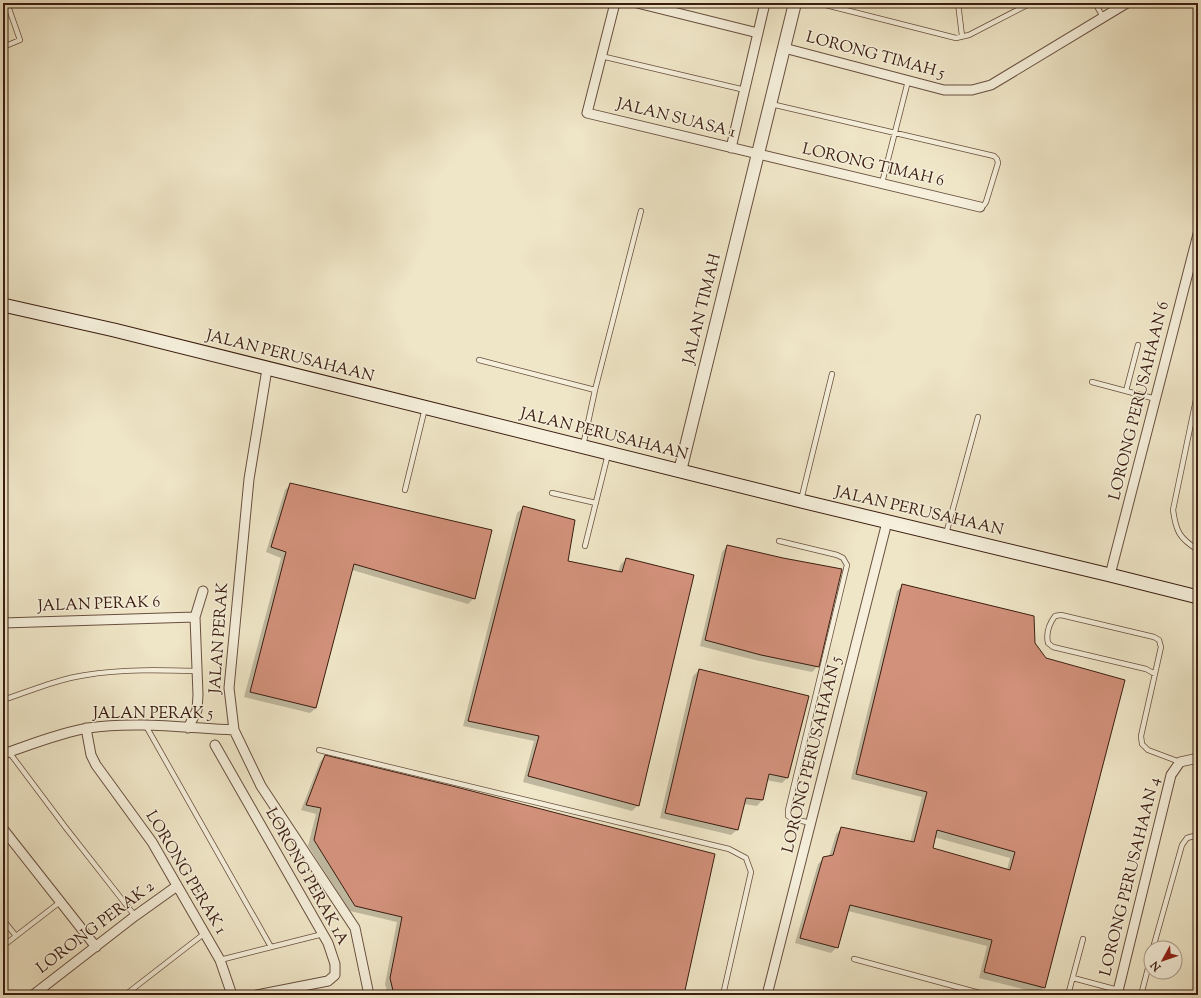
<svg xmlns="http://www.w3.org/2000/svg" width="1201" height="998" font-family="'Sorts Mill Goudy',serif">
<rect width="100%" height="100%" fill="#efe6c7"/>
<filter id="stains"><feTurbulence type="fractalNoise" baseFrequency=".005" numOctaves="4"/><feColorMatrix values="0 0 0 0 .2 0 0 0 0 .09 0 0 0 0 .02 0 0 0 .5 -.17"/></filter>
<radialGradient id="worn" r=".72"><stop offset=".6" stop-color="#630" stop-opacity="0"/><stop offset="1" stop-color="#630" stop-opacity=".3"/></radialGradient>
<!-- shadow -->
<path fill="#0003" fill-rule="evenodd" d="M291,484L474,598L468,604L352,570L316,708L310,713L244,697L281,558L266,552L285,490Z
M523,508L567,562L618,572L621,564L627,559L638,805L632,811L523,782L534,741L463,726L517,513Z
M727,546L818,666L812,672L755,660L700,646L722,552Z
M903,585L1034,644L1045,659L1044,987L1039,993L979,978L987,946L848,911L837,947L831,953L795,943L818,864L824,858L829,857L836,834L842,828L910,843L922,797L851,779L897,591ZM934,837L1010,858L1007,870L932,848Z
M699,670L788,777L782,783L766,780L762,800L757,806L744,804L737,830L731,835L660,818L693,676Z
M325,756L683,995H388L385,984L397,922L350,911L308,846L316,814L301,810L320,762Z"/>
<!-- building -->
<path fill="#d2917b" stroke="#3b1d10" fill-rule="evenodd" d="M290,483L492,530L475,599L354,564L316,708L250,692L286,552L271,547Z
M523,506L575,520L568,561L622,572L626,558L694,575L639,806L528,776L539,736L468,721Z
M727,545L783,558L842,569L819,667L761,655L705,640Z
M902,584L1034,616L1035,643L1046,658L1125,680L1045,988L984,972L992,940L850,905L838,948L800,938L823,857L833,855L841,827L914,842L927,792L856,774ZM937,830L1015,852L1010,870L933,848Z
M699,669L809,696L788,778L769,774L763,800L746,798L738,830L665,813Z
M325,755L456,787L715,854L684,995H394L390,978L402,917L355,906L314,840L321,808L306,805Z"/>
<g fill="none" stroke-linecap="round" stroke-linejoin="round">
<defs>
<path id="service" d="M818,3L956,38L969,35L1031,3
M958,3L962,36
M1095,3L1103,17
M3,47L20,40L7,3
M601,56L745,90
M771,104L994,156L997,159L998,163L986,202L984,205L980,207
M882,183L908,81
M479,360L595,390
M1092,382L1156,399
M1198,390L1173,510C1176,531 1179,538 1198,550
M1126,391L1138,345
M583,446L595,390L641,211
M405,490L425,408
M552,493L596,503
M801,500L832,374
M946,534L978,417
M779,541L837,555L843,558L847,565L788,810V816L793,819L811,823
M585,546L608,454
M1155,674L1146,669L1053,647L1048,643C1046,634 1049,624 1055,616L1061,615L1154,637L1159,640L1161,647L1141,736L1142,744L1148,750L1180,762
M3,700C30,691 58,679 86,675C123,669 160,670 197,671
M146,726L271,947
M319,750L729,849L746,858L751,872L723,995
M9,752L66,828L135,916
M3,920L16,936
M3,946L60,902
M1153,948L1182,845L1187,838L1194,836L1198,837
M854,959L987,995
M220,960L323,934
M1073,978L1118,990
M125,995L205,933
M1068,995L1083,939
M1141,995L1151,957"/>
<path id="minor" d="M615,3L587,113L980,207
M637,3L758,33
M784,48L944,90H972L991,85L1127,3
M731,148L765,3
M267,369L249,479L229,688L234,730L261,786L355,928L369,995
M1110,575L1198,234
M3,623L195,617
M86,728L91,755L96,765L152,842L220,960L232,995
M188,728L197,710L198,695L195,617L203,591
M215,745L328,943L335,964V975L328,981L257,995
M3,754C30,745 59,733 88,728C135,721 187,728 234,730
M3,829L96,947
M33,995L135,916L177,886
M767,995L887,522
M1117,995L1171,775L1180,762L1198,758"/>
<path id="tertiary" d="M680,471L795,3"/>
<path id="secondary" d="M3,305L114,330L801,501L1110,575L1198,597"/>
</defs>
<!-- service casing -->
<use href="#service" stroke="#684f3e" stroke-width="6"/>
<!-- minor casing -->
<use href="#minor" stroke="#684f3e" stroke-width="11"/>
<!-- tertiary casing -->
<use href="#tertiary" stroke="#684f3e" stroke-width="14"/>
<!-- secondary casing -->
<use href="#secondary" stroke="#3b1d10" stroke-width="15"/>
<!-- service -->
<use href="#service" stroke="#f5efdb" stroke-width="4.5"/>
<!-- minor -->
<use href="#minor" stroke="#f5efdb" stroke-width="9"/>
<!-- tertiary -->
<use href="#tertiary" stroke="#f5efdb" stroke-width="12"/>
<!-- secondary -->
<use href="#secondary" stroke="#f5efdb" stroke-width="13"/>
</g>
<g text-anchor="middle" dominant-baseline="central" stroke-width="3" stroke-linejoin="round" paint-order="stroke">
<!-- street labels -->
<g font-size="16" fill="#3b1d10" stroke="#f5efdb">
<text transform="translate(875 56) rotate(15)">LORONG TIMAH 5</text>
<text transform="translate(676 119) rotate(14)">JALAN SUASA 1</text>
<text transform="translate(873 166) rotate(13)">LORONG TIMAH 6</text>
<text transform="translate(703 309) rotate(-76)">JALAN TIMAH</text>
<text transform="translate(290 357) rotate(14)">JALAN PERUSAHAAN</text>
<text transform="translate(1140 401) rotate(-76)">LORONG PERUSAHAAN 6</text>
<text transform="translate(604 435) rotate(14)">JALAN PERUSAHAAN</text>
<text transform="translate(919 512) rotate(13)">JALAN PERUSAHAAN</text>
<text transform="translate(99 605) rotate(-2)">JALAN PERAK 6</text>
<text transform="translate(220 638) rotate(-86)">JALAN PERAK</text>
<text x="153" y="714">JALAN PERAK 5</text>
<text transform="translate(813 755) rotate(-76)">LORONG PERUSAHAAN 5</text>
<text transform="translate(185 873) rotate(59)">LORONG PERAK 1</text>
<text transform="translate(306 877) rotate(61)">LORONG PERAK 1A</text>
<text transform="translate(1131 877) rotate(-76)">LORONG PERUSAHAAN 4</text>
<text transform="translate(96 928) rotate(-37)">LORONG PERAK 2</text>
</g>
</g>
<!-- margin -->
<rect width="1201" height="998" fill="none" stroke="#efe6c7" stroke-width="16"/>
<rect x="4" y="4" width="1193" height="990" fill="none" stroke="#3b1d10" stroke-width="2"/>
<rect x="8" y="8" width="1185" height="982" fill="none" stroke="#3b1d10"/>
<!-- north arrow -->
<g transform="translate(1163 960) rotate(230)"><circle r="19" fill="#f5efdb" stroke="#ab9b8a"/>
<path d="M0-3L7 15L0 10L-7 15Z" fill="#8f2418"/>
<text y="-6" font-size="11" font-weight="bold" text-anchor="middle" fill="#3b1d10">N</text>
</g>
<rect width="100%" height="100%" filter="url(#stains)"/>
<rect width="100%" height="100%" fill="url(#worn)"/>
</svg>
